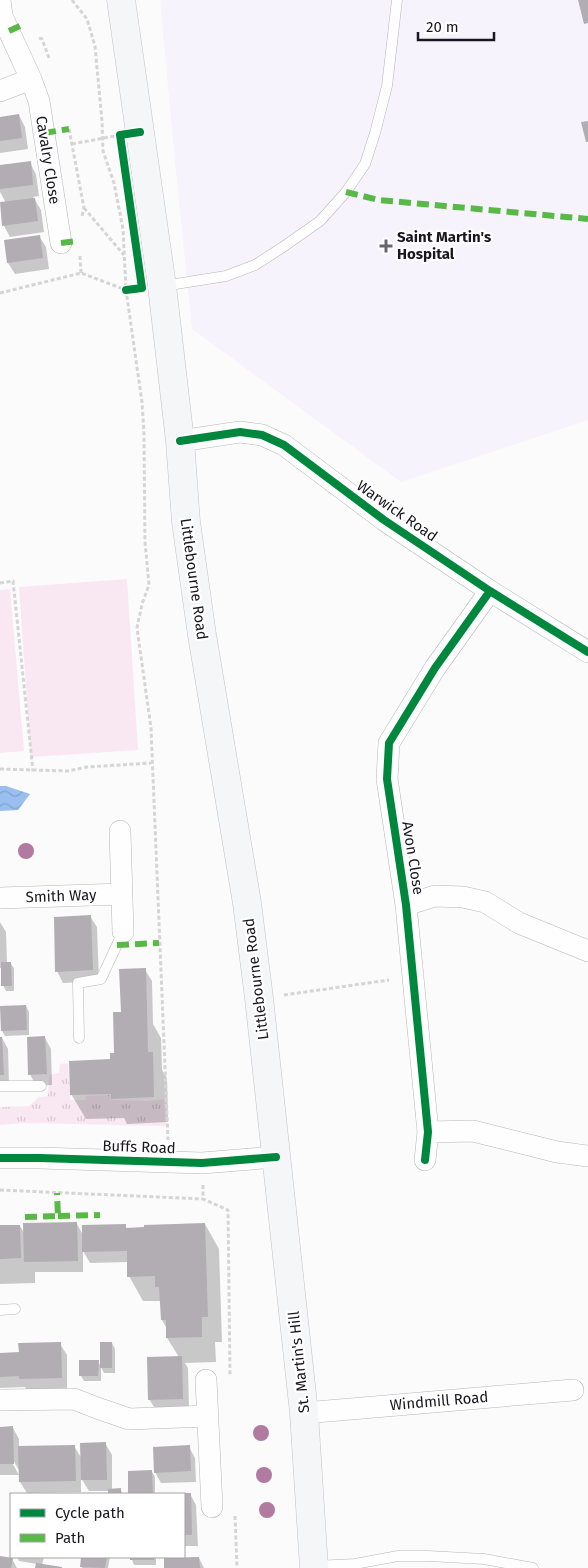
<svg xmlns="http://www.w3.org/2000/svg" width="588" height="1568" font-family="'Fira Sans',sans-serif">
<defs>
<pattern id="grass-tufts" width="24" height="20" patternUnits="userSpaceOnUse" patternTransform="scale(1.25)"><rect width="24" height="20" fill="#f9e8f2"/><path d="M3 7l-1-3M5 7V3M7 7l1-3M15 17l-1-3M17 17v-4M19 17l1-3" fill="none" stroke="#d5c6cf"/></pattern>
<pattern id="water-waves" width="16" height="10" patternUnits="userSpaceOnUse" patternTransform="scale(1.25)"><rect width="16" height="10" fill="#98bff0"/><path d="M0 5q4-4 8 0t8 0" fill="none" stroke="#82a3ce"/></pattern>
</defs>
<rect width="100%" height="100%" fill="#fbfbfb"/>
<!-- built -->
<path fill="#f6f3fc" d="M160,0H588V420L401,482L192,329L175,162Z"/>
<!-- grass -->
<path fill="url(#grass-tufts)" d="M68,1063L70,1100H85L86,1096L110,1095L111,1100L148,1101L164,1099L166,1126L24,1123L0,1125V1107L29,1106L39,1097L48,1096L49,1075L59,1073L60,1064Z"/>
<!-- park -->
<path fill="#f9e8f2" d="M127,579L138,750L31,757L19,587Z
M10,589L24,751L0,753V590Z"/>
<!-- water -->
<path fill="url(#water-waves)" d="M0,786H6L30,794L18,810L0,811Z"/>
<!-- shadow -->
<path fill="#0003" d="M19,115L25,127L28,149L0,153V118Z
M30,163L36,174L39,196L33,197L41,210L44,232L10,237L4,226L6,203L0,192V167Z
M39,236L46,247L49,269L15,274L8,263Z
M90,916L97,927L99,981L63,983L57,971Z
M0,922L6,932L7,963H10L14,968V991H6L3,985L2,968H0Z
M145,970L152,981L153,1024L161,1038L162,1070L167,1078L168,1122L127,1124L124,1118L86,1119L71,1094L111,1060L116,1055L122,1013Z
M26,1006L29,1012V1035L5,1036L2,1031Z
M0,1038H2L8,1049L9,1085L0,1086Z
M45,1038L51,1049L52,1085L36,1086L30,1074Z
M77,1224L83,1235L125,1225L127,1229L205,1224L219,1249L222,1342H215L216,1362L185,1363L188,1368L189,1409L156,1410L149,1399L179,1357L167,1338V1329L162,1320L161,1301H143L129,1276L128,1262L90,1263L83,1251V1272H35V1283L0,1284V1226H20L25,1234Z
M112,1343L115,1349V1373H104L101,1367V1381H84L81,1376L98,1361L101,1367Z
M60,1344L67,1355V1389L27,1390L25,1387L0,1388V1354H20Z
M0,1428H13L19,1439V1448L74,1446L82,1459L105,1443L112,1455V1490L120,1489L123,1494H110L109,1491H89L81,1478V1492L27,1493L20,1482V1472L12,1458L10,1459L19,1475H0Z
M189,1447L195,1458L196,1482L161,1483L155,1472Z
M129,1472H152L155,1477V1494H129Z
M178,1494H190L196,1505L198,1546H184V1494Z
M0,1557L12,1559L17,1568H0Z
M17,1557H44L42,1565L61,1568H37V1564L19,1561Z
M82,1557H110L108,1568H82Z
M131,1557H156V1565H134Z
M199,1558L204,1568H166Z"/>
<!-- building -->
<path fill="#b1adb2" d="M578,0H588V23L584,24Z
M19,114L22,138L0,141V117Z
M588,121V142H586L581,122Z
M31,161L33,185L0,189V165Z
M35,198L38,221L2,226L0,202Z
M40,235L43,258L7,263L4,240Z
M91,915L93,970L55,972L54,917Z
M1,962H11L12,986H1Z
M146,968L148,1052H153L154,1097L111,1099V1094L70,1095L69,1061L110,1059V1053H114L113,1012H121L119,969Z
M26,1005L27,1030L1,1031L0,1006Z
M45,1036L47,1074L28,1075L27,1037Z
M0,1037H2L4,1075H0Z
M77,1222L78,1261L24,1262L23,1223Z
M205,1223L208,1317H202V1337L166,1338V1320H161L159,1287H155V1276L127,1277V1251L82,1252V1225L126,1224V1228L144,1227V1225Z
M0,1225H20L21,1258L0,1259Z
M61,1342L62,1378L19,1379V1376L0,1377V1353L19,1352L18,1343Z
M100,1342H112V1368H100Z
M182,1356L183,1399L148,1400L147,1357Z
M79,1360H99L98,1376H79Z
M13,1426L14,1464H0V1427Z
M106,1442L107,1480H81L80,1443Z
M75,1445L76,1481L19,1482L18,1446Z
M190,1445L191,1471L154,1473L153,1447Z
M152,1470L153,1494H128V1471Z
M121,1488V1494H108V1489Z
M184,1493H191L192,1535H184Z
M0,1556L13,1558L11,1568H0Z
M81,1557H107L105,1568L80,1567Z
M130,1557H154V1560H130Z
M199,1557L200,1568H164V1558Z
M36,1563L62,1567V1568H35Z"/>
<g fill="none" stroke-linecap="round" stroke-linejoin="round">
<defs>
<path id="lane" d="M163,286L226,276L255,265L283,247L320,221L346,192L365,164L375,133L387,86L397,0
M79,1038L78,983L101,979L123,932
M0,1086H41
M0,1310L15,1309
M315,1566L355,1564L398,1556H428L484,1559L533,1568"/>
<path id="street" d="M0,0L2,16L31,79L39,101L61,243
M0,91L31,79
M180,441L240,432L262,435L284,445L384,520L490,591L588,652
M120,831L123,932
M0,898L122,894
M406,905L435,896L463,897L485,902L519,923L588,951
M428,1132L473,1131L557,1152L588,1156
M0,1158H40L202,1163L276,1157
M425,1160L428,1132L406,905L387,779L389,743L435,668L490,591
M206,1380L212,1507
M0,1400L74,1399L97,1408L129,1419L208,1416
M304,1413L573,1390"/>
<path id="primary" d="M121,0L162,286L180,441L186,522L202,635L247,903L259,998L304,1413L314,1568"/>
</defs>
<!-- lane casing -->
<use href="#lane" stroke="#b7b5bb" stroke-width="11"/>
<!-- street casing -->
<use href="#street" stroke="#b7b5bb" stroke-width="22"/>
<!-- primary casing -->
<use href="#primary" stroke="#c1c2c8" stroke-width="29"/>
<!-- path -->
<path stroke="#d5d5d5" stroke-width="3" stroke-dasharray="4 2.5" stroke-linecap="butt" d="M72,0L87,19L95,46L102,121L103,151L114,183L123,229L126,290L142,402L144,434L145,542L149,585L142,604L137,628L151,728L168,1140
M39,38L42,39L49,58
M69,129L84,208L82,216
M72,144L115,136
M84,208L124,255
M80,256L81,273
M0,293L81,273L126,290
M0,583L13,581L33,771
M0,769L68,771L87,767L151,763
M284,995L389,980
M203,1185V1199L228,1210L230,1375
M0,1190L203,1199
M235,1516L237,1568"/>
<!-- lane -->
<use href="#lane" stroke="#fefefe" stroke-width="10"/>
<!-- street -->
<use href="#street" stroke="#fefefe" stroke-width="21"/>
<!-- primary -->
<use href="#primary" stroke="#f5f6f8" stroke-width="28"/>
<!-- quiet -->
<path stroke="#58b947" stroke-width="6" stroke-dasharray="12 6" stroke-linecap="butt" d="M9,31L24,24
M44,133L69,129
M346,192L379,200L588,219
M61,243L78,241
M117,945L159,943
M58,1216L100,1215
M25,1217L58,1216L57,1193"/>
<defs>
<path id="cycleway" d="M126,290L142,288L120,135L140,132
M180,441L240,432L262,435L284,445L384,520L490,591L588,652
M0,1158H40L202,1163L276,1157
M425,1160L428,1132L406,905L387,779L389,743L435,668L490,591"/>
</defs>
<!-- cycleway casing -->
<use href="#cycleway" stroke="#fff" stroke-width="11"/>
<!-- cycleway -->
<use href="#cycleway" stroke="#00873e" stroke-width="8"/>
</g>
<!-- trees -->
<g fill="#b07aa1">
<circle cx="26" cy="851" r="8"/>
<circle cx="261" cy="1433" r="8"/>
<circle cx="264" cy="1475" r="8"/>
<circle cx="267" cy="1510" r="8"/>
</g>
<!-- markers -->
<path fill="#68666d" stroke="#fff" stroke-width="2" d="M383.5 238.5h5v5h5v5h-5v5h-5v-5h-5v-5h5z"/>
<g text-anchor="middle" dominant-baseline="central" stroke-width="4.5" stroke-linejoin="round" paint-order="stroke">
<!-- street labels -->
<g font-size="15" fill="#191620" stroke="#fff">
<text transform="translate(48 160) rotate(81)">Cavalry Close</text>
<text transform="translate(397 511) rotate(35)">Warwick Road</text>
<text transform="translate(194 579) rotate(82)">Littlebourne Road</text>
<text transform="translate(413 858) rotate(81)">Avon Close</text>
<text transform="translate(61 896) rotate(-2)">Smith Way</text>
<text transform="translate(256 979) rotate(-97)">Littlebourne Road</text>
<text transform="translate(139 1147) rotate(2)">Buffs Road</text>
<text transform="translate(299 1362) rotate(-96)">St. Martin's Hill</text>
<text transform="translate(439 1401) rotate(-5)">Windmill Road</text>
</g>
<!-- poi labels -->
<g font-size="15" font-weight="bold" fill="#191620" stroke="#fff" text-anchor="start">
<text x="397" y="237">Saint Martin's<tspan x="397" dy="17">Hospital</tspan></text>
</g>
</g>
<!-- legend -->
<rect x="10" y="1493" width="175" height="65" fill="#ffffff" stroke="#a3a2a6"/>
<rect x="20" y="1509" width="25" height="8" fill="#00873e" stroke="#a3a2a6"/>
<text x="55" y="1518" font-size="15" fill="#191620">Cycle path</text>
<rect x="20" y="1534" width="25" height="8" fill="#58b947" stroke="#a3a2a6"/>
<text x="55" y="1543" font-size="15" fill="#191620">Path</text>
<!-- scale -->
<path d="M418 32v8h76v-8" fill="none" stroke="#191620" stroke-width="2.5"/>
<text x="426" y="32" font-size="15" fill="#191620" stroke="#ffffff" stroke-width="4" paint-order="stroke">20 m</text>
</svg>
